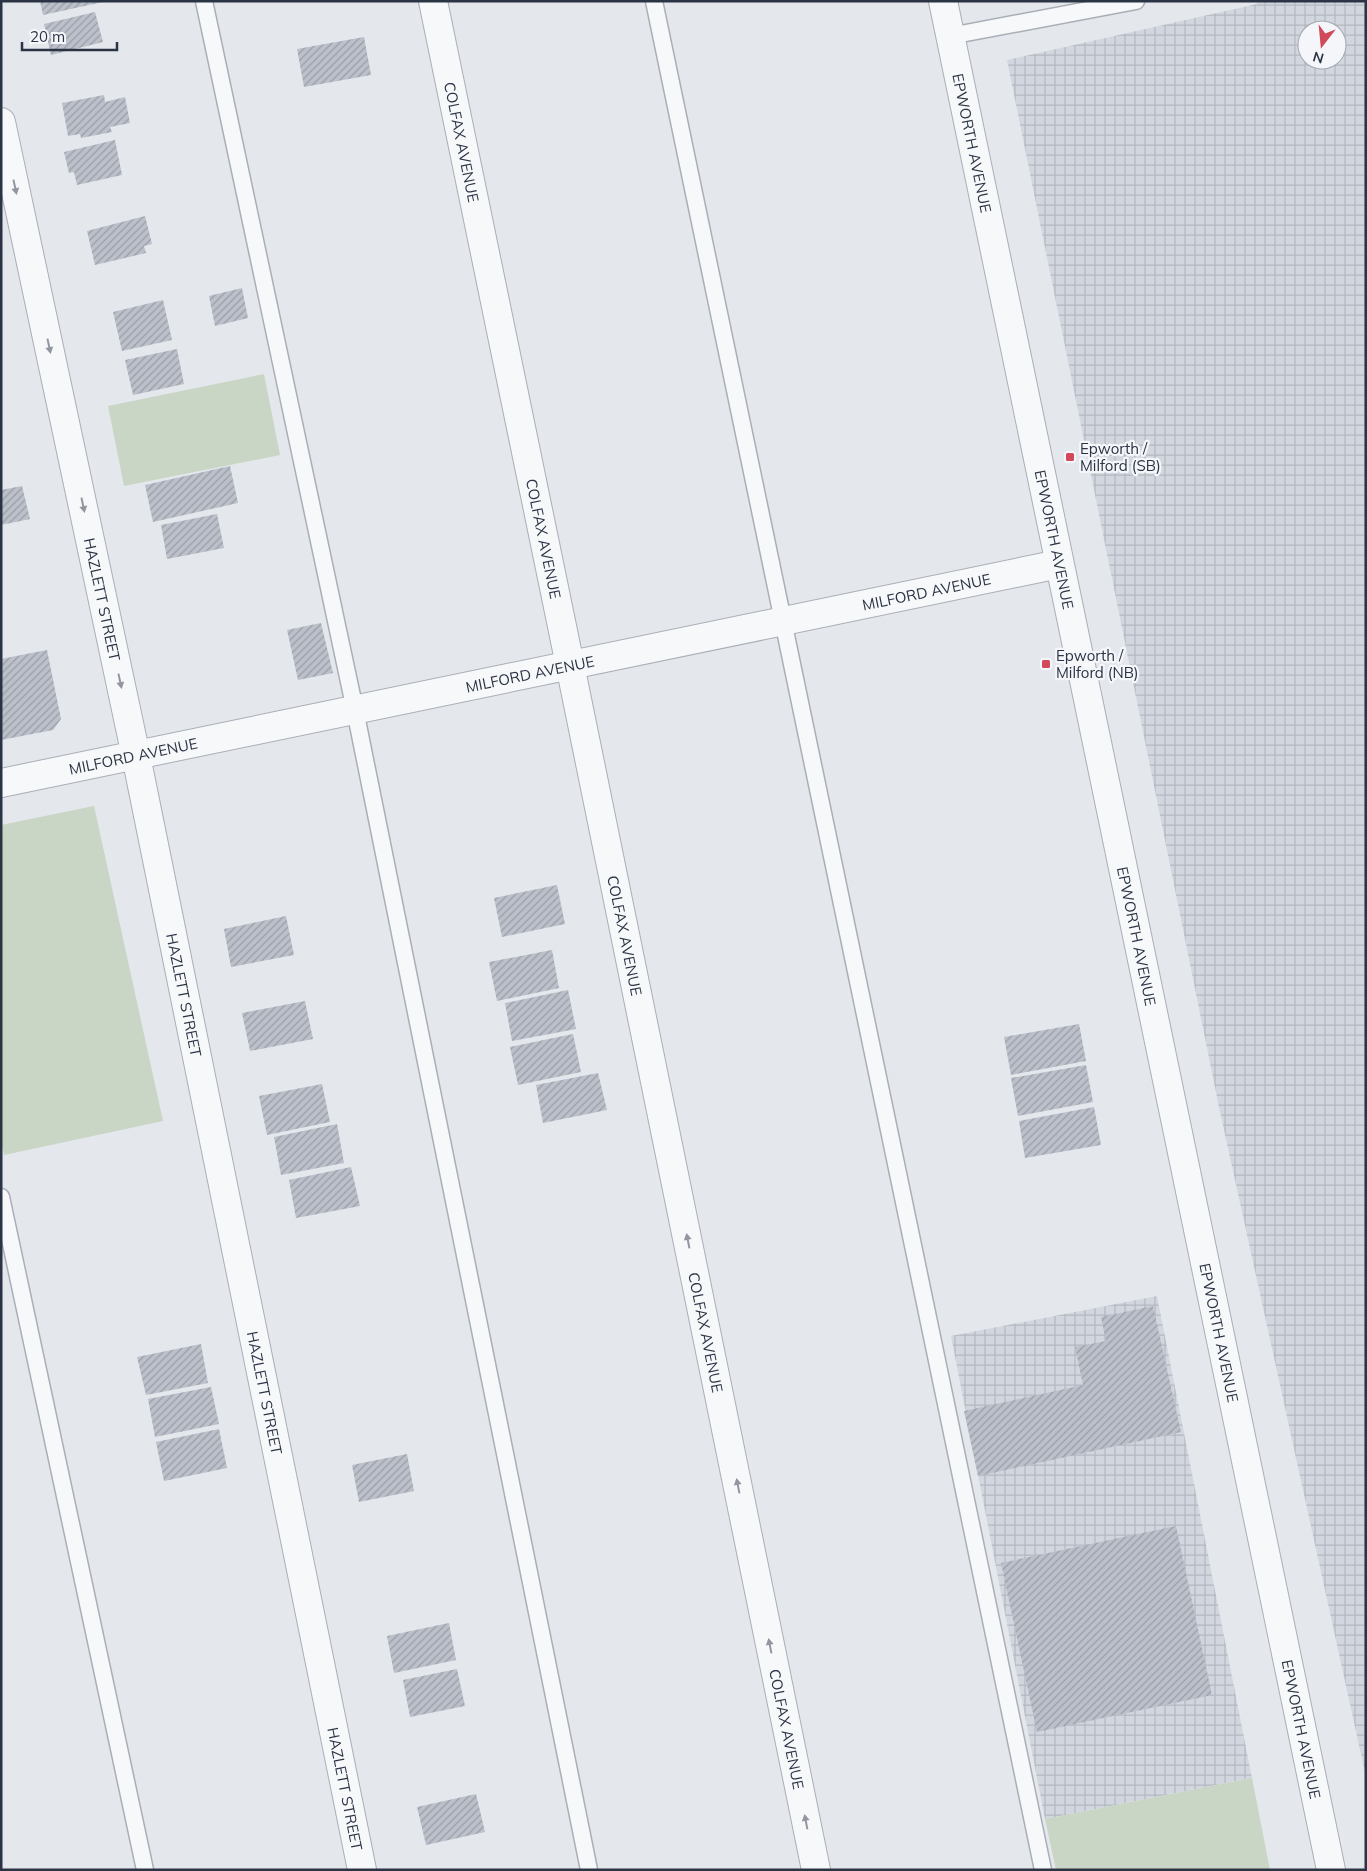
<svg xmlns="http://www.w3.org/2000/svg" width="1367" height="1871" font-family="Mulish,sans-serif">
<defs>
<pattern id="industrial-grid" width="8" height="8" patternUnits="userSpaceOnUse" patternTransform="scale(1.25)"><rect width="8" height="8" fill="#d2d6de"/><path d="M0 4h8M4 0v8" fill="none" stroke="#b4b8c0"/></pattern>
<pattern id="building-hatch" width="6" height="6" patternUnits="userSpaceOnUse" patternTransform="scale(1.25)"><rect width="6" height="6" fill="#bbc0ca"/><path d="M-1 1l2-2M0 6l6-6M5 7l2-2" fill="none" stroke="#989da6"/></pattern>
</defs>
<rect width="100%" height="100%" fill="#e4e7ec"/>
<!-- industrial -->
<path fill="url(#industrial-grid)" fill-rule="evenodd" d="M1257,1H1366V1777L1219,1107L1007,60L1257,4ZM1307,30H1337V60H1307Z
M1157,1296L1252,1778L1045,1819L951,1336Z"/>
<!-- grass -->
<path fill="#c9d6c5" d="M264,374L280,455L124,486L108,406Z
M94,806L163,1121L4,1155L1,1142V825Z
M1252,1778L1270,1870H1056L1045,1819Z"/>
<!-- building -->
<path fill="url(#building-hatch)" d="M40,1H103V2L43,15Z
M95,12L103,42L51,55L44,24Z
M364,37L371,75L304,87L297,49Z
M104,95L105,102L125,97L130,123L110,127L112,132L81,138L80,134L68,136L62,103Z
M115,140L122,175L77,185L74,172L69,173L64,152Z
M145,216L152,244L144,246L146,253L95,265L87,231Z
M242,288L248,318L215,326L209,296Z
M163,300L172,340L122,351L113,312Z
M177,349L184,384L133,395L125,360Z
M230,466L238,503L153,522L145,485Z
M22,486L30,519L1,525V490Z
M217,514L224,548L167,559L161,525Z
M321,623L333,673L298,680L287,630Z
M47,650L61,719L53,730L1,740V659Z
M557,885L565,924L502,937L494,898Z
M286,916L294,955L231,967L224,929Z
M552,950L559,988L497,1001L489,962Z
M568,990L576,1029L512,1041L505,1003Z
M305,1001L313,1039L250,1051L242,1013Z
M1079,1024L1086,1061L1011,1075L1004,1037Z
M573,1034L581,1072L518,1085L510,1047Z
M1086,1065L1093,1102L1018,1116L1011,1078Z
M598,1073L607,1110L543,1123L536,1085Z
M322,1084L330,1122L267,1135L259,1096Z
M1094,1107L1101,1145L1025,1158L1019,1121Z
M337,1124L344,1163L281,1175L274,1137Z
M351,1167L360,1206L296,1218L289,1180Z
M1153,1306L1181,1432L978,1476L964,1411L1083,1385L1075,1347L1106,1341L1101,1317Z
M201,1344L208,1383L146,1395L137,1357Z
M211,1387L219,1424L155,1437L148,1399Z
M219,1429L227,1468L164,1481L156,1442Z
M407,1454L414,1491L359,1502L352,1465Z
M1176,1526L1212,1695L1037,1732L1001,1563Z
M449,1623L456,1660L394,1673L387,1636Z
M457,1669L465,1706L410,1717L403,1680Z
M476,1794L485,1832L426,1845L417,1807Z"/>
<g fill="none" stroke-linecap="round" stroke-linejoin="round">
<defs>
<path id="service" d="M204,1L355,710L589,1870
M654,1L1043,1870
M950,36L1136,1
M1,1197L145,1870"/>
<g id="minor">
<path id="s1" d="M433,1L570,665L816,1870"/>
<path id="s2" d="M943,1L1331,1870"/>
<path id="s3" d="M1,122L136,756L362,1870"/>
<path id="s4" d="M1,783L1059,564"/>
</g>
</defs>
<!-- service casing -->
<use href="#service" stroke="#a9aeb7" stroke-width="19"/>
<!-- minor casing -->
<use href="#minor" stroke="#a9aeb7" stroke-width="30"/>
<!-- service -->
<use href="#service" stroke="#f7f8fa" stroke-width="16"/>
<!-- minor -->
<use href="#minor" stroke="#f7f8fa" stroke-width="28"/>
</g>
<!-- one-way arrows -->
<defs><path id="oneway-solid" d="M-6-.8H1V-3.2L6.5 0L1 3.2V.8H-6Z" transform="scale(1.25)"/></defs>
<g fill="#9196a0">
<use href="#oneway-solid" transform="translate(15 187) rotate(78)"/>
<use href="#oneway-solid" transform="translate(49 346) rotate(78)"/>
<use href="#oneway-solid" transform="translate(83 505) rotate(78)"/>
<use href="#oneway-solid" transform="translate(120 681) rotate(78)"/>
<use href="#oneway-solid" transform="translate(688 1241) rotate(-101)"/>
<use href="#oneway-solid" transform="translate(738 1486) rotate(-101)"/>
<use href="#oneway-solid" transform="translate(770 1646) rotate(-101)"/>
<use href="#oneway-solid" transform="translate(806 1822) rotate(-101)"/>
</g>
<!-- markers -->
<g fill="#d1495b" stroke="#f4f6f9" stroke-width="2">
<rect x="1065" y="452" width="10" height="10" rx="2.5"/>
<rect x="1041" y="659" width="10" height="10" rx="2.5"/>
</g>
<g text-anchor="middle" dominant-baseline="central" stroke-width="4.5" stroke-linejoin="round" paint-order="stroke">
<!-- street labels -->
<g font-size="15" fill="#2b3445" stroke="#f4f6f9">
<text stroke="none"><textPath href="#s1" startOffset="144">COLFAX AVENUE</textPath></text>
<text stroke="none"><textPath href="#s2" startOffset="145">EPWORTH AVENUE</textPath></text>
<text stroke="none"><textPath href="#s1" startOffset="549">COLFAX AVENUE</textPath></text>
<text stroke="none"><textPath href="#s2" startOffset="550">EPWORTH AVENUE</textPath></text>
<text stroke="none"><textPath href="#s4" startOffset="945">MILFORD AVENUE</textPath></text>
<text stroke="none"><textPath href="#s3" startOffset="488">HAZLETT STREET</textPath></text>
<text stroke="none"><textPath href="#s4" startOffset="540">MILFORD AVENUE</textPath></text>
<text stroke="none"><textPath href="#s4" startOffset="135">MILFORD AVENUE</textPath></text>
<text stroke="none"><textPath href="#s1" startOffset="954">COLFAX AVENUE</textPath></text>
<text stroke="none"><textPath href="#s2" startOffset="955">EPWORTH AVENUE</textPath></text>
<text stroke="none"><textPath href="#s3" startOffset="892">HAZLETT STREET</textPath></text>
<text stroke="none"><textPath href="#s1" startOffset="1359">COLFAX AVENUE</textPath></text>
<text stroke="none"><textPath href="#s2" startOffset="1360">EPWORTH AVENUE</textPath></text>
<text stroke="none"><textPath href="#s3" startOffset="1298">HAZLETT STREET</textPath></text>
<text stroke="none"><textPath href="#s1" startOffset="1764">COLFAX AVENUE</textPath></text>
<text stroke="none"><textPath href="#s2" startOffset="1765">EPWORTH AVENUE</textPath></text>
<text stroke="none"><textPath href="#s3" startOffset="1702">HAZLETT STREET</textPath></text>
</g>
<!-- poi labels -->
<g font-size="15" fill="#2b3445" stroke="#f4f6f9" text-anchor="start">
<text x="1080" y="448">Epworth /<tspan x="1080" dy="17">Milford (SB)</tspan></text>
<text x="1056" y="655">Epworth /<tspan x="1056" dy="17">Milford (NB)</tspan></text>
</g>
</g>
<!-- border -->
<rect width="1367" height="1871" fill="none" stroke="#2b3445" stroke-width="5"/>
<!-- north arrow -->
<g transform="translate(1322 45) rotate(196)"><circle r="24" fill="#f4f6f9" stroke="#a4a8b1"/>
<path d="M0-4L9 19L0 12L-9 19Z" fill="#d1495b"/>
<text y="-8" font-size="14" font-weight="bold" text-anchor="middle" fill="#2b3445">N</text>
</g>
<!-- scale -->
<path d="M22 42v8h95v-8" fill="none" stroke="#2b3445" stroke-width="2.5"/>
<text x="30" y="42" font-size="15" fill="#2b3445" stroke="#f4f6f9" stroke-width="4" paint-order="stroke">20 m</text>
</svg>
